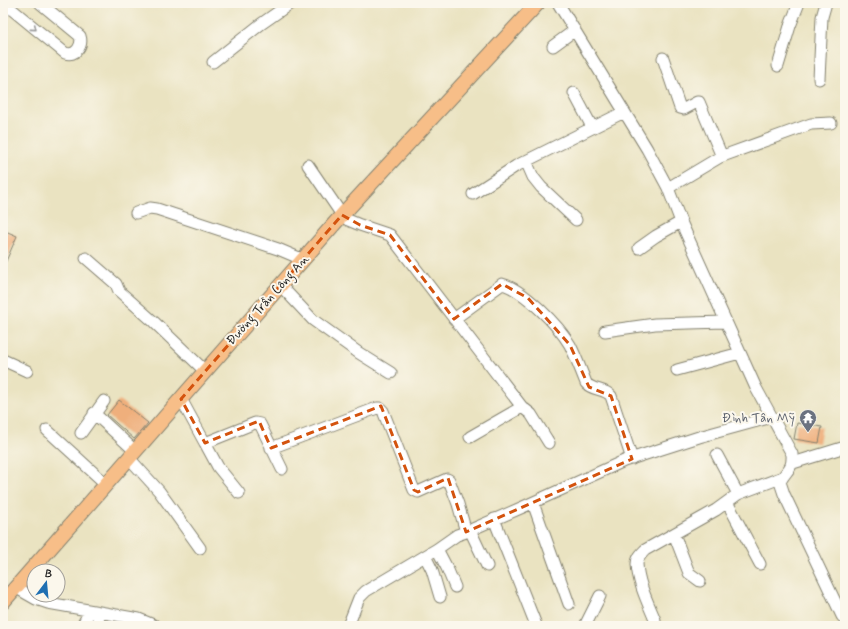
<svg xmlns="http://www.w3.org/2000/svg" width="848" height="629" font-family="Mynerve,sans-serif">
<rect width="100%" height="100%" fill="#fbf7ec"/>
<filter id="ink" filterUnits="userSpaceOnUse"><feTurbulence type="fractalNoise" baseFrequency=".025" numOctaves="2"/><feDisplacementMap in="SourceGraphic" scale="8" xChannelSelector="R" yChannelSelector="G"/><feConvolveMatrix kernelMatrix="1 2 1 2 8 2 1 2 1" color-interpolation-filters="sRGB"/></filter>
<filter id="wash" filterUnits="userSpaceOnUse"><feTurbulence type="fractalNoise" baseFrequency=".012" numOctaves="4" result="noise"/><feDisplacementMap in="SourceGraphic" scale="16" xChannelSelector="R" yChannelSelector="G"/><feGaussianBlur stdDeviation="0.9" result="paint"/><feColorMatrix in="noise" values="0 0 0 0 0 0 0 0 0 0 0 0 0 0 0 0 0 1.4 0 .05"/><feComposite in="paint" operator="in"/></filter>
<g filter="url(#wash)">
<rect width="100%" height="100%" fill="#eae3c1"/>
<g id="blocks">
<!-- building -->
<path fill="#efaf7b" d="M3,230L17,236L3,268Z
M119,400L148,423L134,439L107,415Z
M797,423L822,427L819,443L794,439Z"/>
</g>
</g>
<g filter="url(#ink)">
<use href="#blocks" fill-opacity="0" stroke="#83806e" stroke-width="1"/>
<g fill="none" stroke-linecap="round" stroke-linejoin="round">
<defs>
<path id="minor" d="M4,3L65,53C76,57 83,45 80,36L40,3
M558,3L647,149L668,188L681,222L756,388L792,454C793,471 786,469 780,482L784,494L842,616L845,619
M553,46L575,30
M663,58L680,108L684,109L697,102H699L720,152V157L668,188
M213,62L261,24L291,3
M778,66L790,26L799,3
M819,79L822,17L826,3
M574,93L592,127
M720,157L811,124L831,123
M526,161L533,177L541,187L576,220
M308,165L342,215L348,220L360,225L390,235L522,407L531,414L549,443
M473,194L516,166L624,112
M136,213L150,208L157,209L278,249L304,260
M639,248L656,236L681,222
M86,258L116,284L119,291L154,322L205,371
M280,285L313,320L359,353L391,373
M454,319L502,284C523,289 559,326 570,345C576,357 581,370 586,383C592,391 605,388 611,396L632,459
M605,331L655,324L725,322
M3,360L27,371
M677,370L740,353
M181,399L205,443L255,423L260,424L282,469
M94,413L135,451
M47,430L106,484
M81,433L104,401
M470,437L522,407
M205,443L218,467L239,493
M271,448L377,408H380L383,411L414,490L418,492L447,479L449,480L458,504L466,532L523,507L624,461L699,437L772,417
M717,455L738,494
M129,458L159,491L200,548
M793,463L845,447
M727,502L760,564
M533,503L569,604
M494,519L536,625
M470,530L487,566
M674,534L689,573L700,581
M437,549L447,568L455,587
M425,556L432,570L440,597
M15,587L36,599L48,603L139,619L156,626
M655,620C648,603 638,583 637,564C637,558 641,554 645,550L716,510L738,494L783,477
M82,626L90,611
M97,626L99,613
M348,626L359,598L366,591L437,549L457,535L466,532
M585,626L600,596"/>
<path id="major" d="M3,602L342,215L538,3"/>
</defs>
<!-- minor casing -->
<use href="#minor" stroke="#83806e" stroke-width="13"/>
<!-- major casing -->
<use href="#major" stroke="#83806e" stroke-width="16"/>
<!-- minor -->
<use href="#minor" stroke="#fff" stroke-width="11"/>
<!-- major -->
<use href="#major" stroke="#f7be88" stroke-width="14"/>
</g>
<!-- one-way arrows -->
<defs><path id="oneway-chevron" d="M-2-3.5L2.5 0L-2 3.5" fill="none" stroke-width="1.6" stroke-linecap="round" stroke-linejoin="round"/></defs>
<use stroke="#999" href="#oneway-chevron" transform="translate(34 28) rotate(40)"/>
</g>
<!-- marked area -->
<path fill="none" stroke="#d4530e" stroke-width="3" stroke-dasharray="8 5" stroke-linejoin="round" d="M342,215L360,225L390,235L454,319L502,284L528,298L570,345L589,387L611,396L632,459L466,532L448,478L418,492L414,490L381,406L271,448L259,421L205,443L181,399Z"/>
<!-- icons -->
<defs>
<symbol id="temple-pin" viewBox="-11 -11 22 30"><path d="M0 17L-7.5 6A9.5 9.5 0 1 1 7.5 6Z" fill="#6b7280" stroke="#fbf7ec"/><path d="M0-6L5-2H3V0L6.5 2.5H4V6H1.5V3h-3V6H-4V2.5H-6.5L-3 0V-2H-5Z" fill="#fff"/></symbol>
</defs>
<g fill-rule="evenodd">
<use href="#temple-pin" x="798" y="408" width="20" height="27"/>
</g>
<g text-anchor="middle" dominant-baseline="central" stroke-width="4" stroke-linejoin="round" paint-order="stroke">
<!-- street labels -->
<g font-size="13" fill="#1c1c1c" stroke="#fbf7ec">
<text transform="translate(268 300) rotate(-48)">Đường Trần Công An</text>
</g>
<!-- worship labels -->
<g font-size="13" fill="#5b616d" stroke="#fbf7ec" text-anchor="end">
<text x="795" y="418">Đình Tân Mỹ</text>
</g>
</g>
<!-- margin -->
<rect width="848" height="629" fill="none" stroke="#fbf7ec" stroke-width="16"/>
<!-- north arrow -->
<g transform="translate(46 583) rotate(16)"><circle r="19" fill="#fbf7ec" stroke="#a29f99"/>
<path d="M0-3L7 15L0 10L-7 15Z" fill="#1f6fb2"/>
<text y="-6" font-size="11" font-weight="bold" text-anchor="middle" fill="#1c1c1c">B</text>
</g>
</svg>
